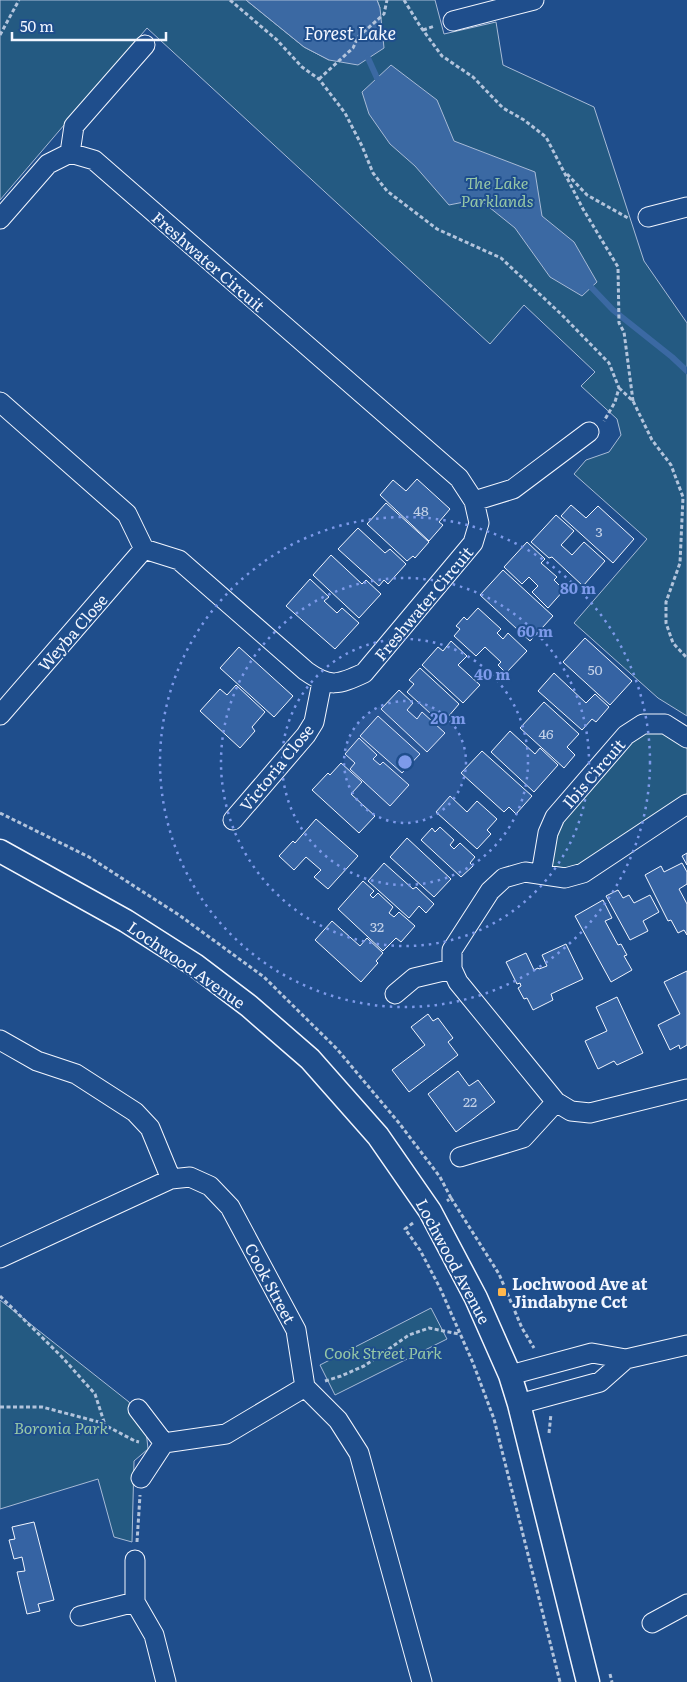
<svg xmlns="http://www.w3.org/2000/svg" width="687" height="1682" font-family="Literata,serif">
<rect width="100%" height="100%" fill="#1f4e8c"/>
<!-- green -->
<path fill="#245a82" stroke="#a8bbd7" d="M0,0H246L304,47L329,60L380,8L377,0H435L444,34L496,22L503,65L594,107L644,261L687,323V716L658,698L574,623L647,539L574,474L586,460L609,452L621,435L617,419L581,386L595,372L524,305L490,344L147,28L0,200Z
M643,724L687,738V804L583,873L542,874L548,833Z
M0,1300L129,1402L146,1430L148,1449L134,1461L132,1542L114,1537L98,1479L0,1509Z
M431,1308L447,1339L335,1395L320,1365Z"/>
<!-- water -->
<path fill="#3b69a3" stroke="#a8bbd7" d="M246,0H377L380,8L384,48L358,65L329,60L304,47Z
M391,65L437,100L454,141L535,172L542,216L574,242L597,282L582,296L550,277L515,228L479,199L449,205L415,166L390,144L369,114L362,92Z"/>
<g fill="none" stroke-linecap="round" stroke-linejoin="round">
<!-- stream -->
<path stroke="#3b69a3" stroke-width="6" d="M368,58L377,78
M591,287L613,310L672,357L687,371"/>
</g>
<!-- building -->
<path fill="#3563a3" stroke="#f2f6ff" d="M417,479L450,509L439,522L443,525L429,541L380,495L393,480L406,491Z
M386,503L429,542L415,558L413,556L407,561L367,524Z
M571,505L586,518L598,506L634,539L613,563L561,516Z
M556,515L574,531L561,545L572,555L584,542L605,561L583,586L552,557L549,558L531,542Z
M358,528L385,553L390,549L406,564L388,584L384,580L379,586L338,549Z
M527,542L545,559L541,563L557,577L554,580L564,590L548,608L532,592L538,586L529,577L522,584L504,567Z
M331,555L362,584L366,580L381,594L359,618L313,575Z
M503,570L553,616L530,641L480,595Z
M310,579L329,597L324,601L337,613L342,608L359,623L335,649L286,606Z
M478,608L501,629L497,633L503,639L508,633L527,651L506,673L498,665L501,662L485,647L476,656L454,636L460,629L456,626L464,617L467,620Z
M585,638L632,681L610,705L563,662Z
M451,641L467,656L458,665L480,685L463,703L422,665L438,647L443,651Z
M239,647L293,696L274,717L220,668Z
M420,668L459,704L442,724L407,692L414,684L409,680Z
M554,673L586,703L595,694L609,707L596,722L592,719L582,730L538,691Z
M236,685L265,712L252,727L255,731L240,748L200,711L220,689L227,695Z
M399,690L413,703L407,710L417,719L422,712L445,733L427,752L381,709Z
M544,702L579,734L567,747L575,755L564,768L520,728Z
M378,716L420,754L402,773L360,736Z
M510,731L535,754L540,748L558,765L534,792L491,752Z
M359,738L377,755L373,759L380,765L383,762L409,785L390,806L350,769L355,763L345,754Z
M482,751L532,796L516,814L509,807L504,812L461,773Z
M341,763L362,782L351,794L375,816L359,833L312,790L328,773L330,775Z
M450,796L467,812L477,801L497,819L487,830L491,834L477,849L436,812Z
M316,819L358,856L328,889L314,877L321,870L306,857L294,870L279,856L293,841L295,843Z
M440,827L454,840L450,845L454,849L460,843L475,857L470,863L473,866L461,877L421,840L432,828L435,832Z
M407,838L451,879L434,897L390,857Z
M687,853V865L682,856Z
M384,863L413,889L416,887L434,904L426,913L419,906L409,918L368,881Z
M682,863L687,872V884L679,889L687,904V935L684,930L678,933L671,920L668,921L645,875L661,866L664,872Z
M363,881L374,891L370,895L373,898L378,893L393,907L389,913L394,917L399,912L415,926L401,942L396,938L383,951L338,909Z
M618,890L623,898L629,895L634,903L650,895L659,912L643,921L648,931L630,940L606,896Z
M603,900L612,918L605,921L618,945L621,944L627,955L624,956L632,970L611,982L575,916Z
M332,921L360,946L367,938L383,953L376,961L378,963L361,982L315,940Z
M566,944L583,979L551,994L553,1000L533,1010L527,998L524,999L518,988L521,986L520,983L517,984L506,962L526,953L534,970L538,968L539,969L547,966L542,955Z
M687,971V1045L680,1049L679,1045L670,1050L658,1025L680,1014L664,982Z
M617,997L643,1053L617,1065L614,1061L598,1069L585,1041L607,1031L596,1007Z
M428,1014L433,1021L438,1018L453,1038L448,1042L458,1055L409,1092L392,1070L425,1045L411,1027Z
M458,1071L469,1086L478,1080L495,1102L456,1132L428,1094Z
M34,1522L54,1600L38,1604L40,1611L27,1614L17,1572L25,1571L22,1557L14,1559L9,1540L15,1539L12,1527Z"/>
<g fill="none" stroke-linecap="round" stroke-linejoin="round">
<defs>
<path id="minor" d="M453,21L534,0
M70,153L74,126L145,45
M648,217L687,207
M0,219L48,164L70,153L94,160L459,478L474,501L479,523L473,543L364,673C338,685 330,688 306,671L179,560L144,549L127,514L0,402
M474,501L513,489L589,432
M0,715L144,549
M687,804L583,873L565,878L525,872L504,878L490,891L452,950V969L458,982L556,1102L571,1111L590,1113L687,1089
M233,820L306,735L314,722L322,682
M541,874L548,833L555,817L626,735L643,724H665L687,738
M395,994L414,978L452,969
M0,1040L37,1061L76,1074L135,1112L150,1128L171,1179
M460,1157L523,1138L556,1102
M0,1258L171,1179L190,1177L210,1186L230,1207L296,1330L305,1387L338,1420L359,1453L422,1682
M510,1375L592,1353L626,1359L687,1345
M519,1404L600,1382L626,1359
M138,1409L164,1443L141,1478
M164,1443L226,1434L305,1387
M135,1560V1602L154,1635L166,1682
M80,1616L135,1602
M652,1623L687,1604"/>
<path id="tertiary" d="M0,851L126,921L195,965L249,1006L310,1059L378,1136L430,1211L476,1298L510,1375L519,1404L588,1682"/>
</defs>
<!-- minor casing -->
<use href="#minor" stroke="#f2f6ff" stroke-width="21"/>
<!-- tertiary casing -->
<use href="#tertiary" stroke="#f2f6ff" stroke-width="25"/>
<!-- path -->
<path stroke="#b3c4dc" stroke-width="3" stroke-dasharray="4 2.5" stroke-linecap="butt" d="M230,0L277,40L302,67L319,79L345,113L362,146L373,173L387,191L437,229L501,258L562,315L609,363L619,388L615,402L604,421
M404,0L420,26L442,56L473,77L503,108L524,120L546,137L583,209L618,267L619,323L624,332L633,401
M423,30L435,26
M0,35L19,0
M319,79L353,48L358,37L384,14L387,0
M567,174L587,195L628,218
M619,388L633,401L652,440L671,465L683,497L680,563L666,602V623L673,643L687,658
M0,813L89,857L179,915L264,977L337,1049L399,1123L440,1177L451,1198L447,1201
M451,1198L499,1274L522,1328L534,1348
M413,1223L405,1229L420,1250L440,1288L473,1363L494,1419L560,1682
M0,1296L62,1357L95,1394L105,1425
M325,1381L341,1376L364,1366L409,1335L429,1328L459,1334
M0,1407H42L99,1422L135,1441L139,1442
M549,1433L551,1414
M137,1542L140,1495
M610,1674L612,1682"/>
<!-- minor -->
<use href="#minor" stroke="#1f4e8c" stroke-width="19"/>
<!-- tertiary -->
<use href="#tertiary" stroke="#1f4e8c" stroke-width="22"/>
</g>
<!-- distance rings -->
<circle cx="405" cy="762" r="61" fill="#7d9aea" fill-opacity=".12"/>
<g fill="none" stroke="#7d9aea" stroke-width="2.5" stroke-dasharray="2.5 5">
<circle cx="405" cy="762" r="61"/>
<circle cx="405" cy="762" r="123"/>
<circle cx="405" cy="762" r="184"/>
<circle cx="405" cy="762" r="245"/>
</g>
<!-- markers -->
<rect fill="#ffb74d" stroke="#1f4e8c" stroke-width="2" x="497" y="1287" width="10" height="10" rx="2.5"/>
<g text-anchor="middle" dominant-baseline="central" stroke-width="4" stroke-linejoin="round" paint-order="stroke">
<!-- number labels -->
<g font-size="14" fill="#c3d1e8">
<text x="421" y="510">48</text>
<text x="599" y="531">3</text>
<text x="595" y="669">50</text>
<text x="546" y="733">46</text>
<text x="377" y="926">32</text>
<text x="470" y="1101">22</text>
</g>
<!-- park labels -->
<g font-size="16" font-style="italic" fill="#97c8a6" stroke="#1f4e8c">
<text x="497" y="182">The Lake<tspan x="497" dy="18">Parklands</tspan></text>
<text x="383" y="1352">Cook Street Park</text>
<text x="61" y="1427">Boronia Park</text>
</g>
<!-- street labels -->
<g font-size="16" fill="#f2f6ff" stroke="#1f4e8c">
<text transform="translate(209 261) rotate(41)">Freshwater Circuit</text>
<text transform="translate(423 603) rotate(-50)">Freshwater Circuit</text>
<text transform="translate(72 632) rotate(-49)">Weyba Close</text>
<text transform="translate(276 767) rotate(-51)">Victoria Close</text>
<text transform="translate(593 773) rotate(-49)">Ibis Circuit</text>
<text transform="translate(187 964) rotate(35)">Lochwood Avenue</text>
<text transform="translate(454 1261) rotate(62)">Lochwood Avenue</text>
<text transform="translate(271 1283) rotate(62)">Cook Street</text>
</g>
<!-- poi labels -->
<g font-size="16" font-weight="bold" fill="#f2f6ff" stroke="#1f4e8c" text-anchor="start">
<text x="512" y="1283">Lochwood Ave at<tspan x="512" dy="18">Jindabyne Cct</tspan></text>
</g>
<!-- water labels -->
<g font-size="18" font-style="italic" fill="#f2f6ff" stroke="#1f4e8c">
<text x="350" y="32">Forest Lake</text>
</g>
</g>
<circle cx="405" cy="762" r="8" fill="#7d9aea" stroke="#1f4e8c" stroke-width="2.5"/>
<g font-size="15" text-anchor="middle" font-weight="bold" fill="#7d9aea" stroke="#1f4e8c" stroke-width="4" stroke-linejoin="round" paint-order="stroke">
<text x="578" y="594">80 m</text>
<text x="535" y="637">60 m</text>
<text x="492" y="680">40 m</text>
<text x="448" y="724">20 m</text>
</g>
<!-- scale -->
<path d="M12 32v8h154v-8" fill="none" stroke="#f2f6ff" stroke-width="2.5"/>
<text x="20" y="32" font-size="15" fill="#f2f6ff" stroke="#1f4e8c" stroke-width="4" paint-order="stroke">50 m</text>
</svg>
